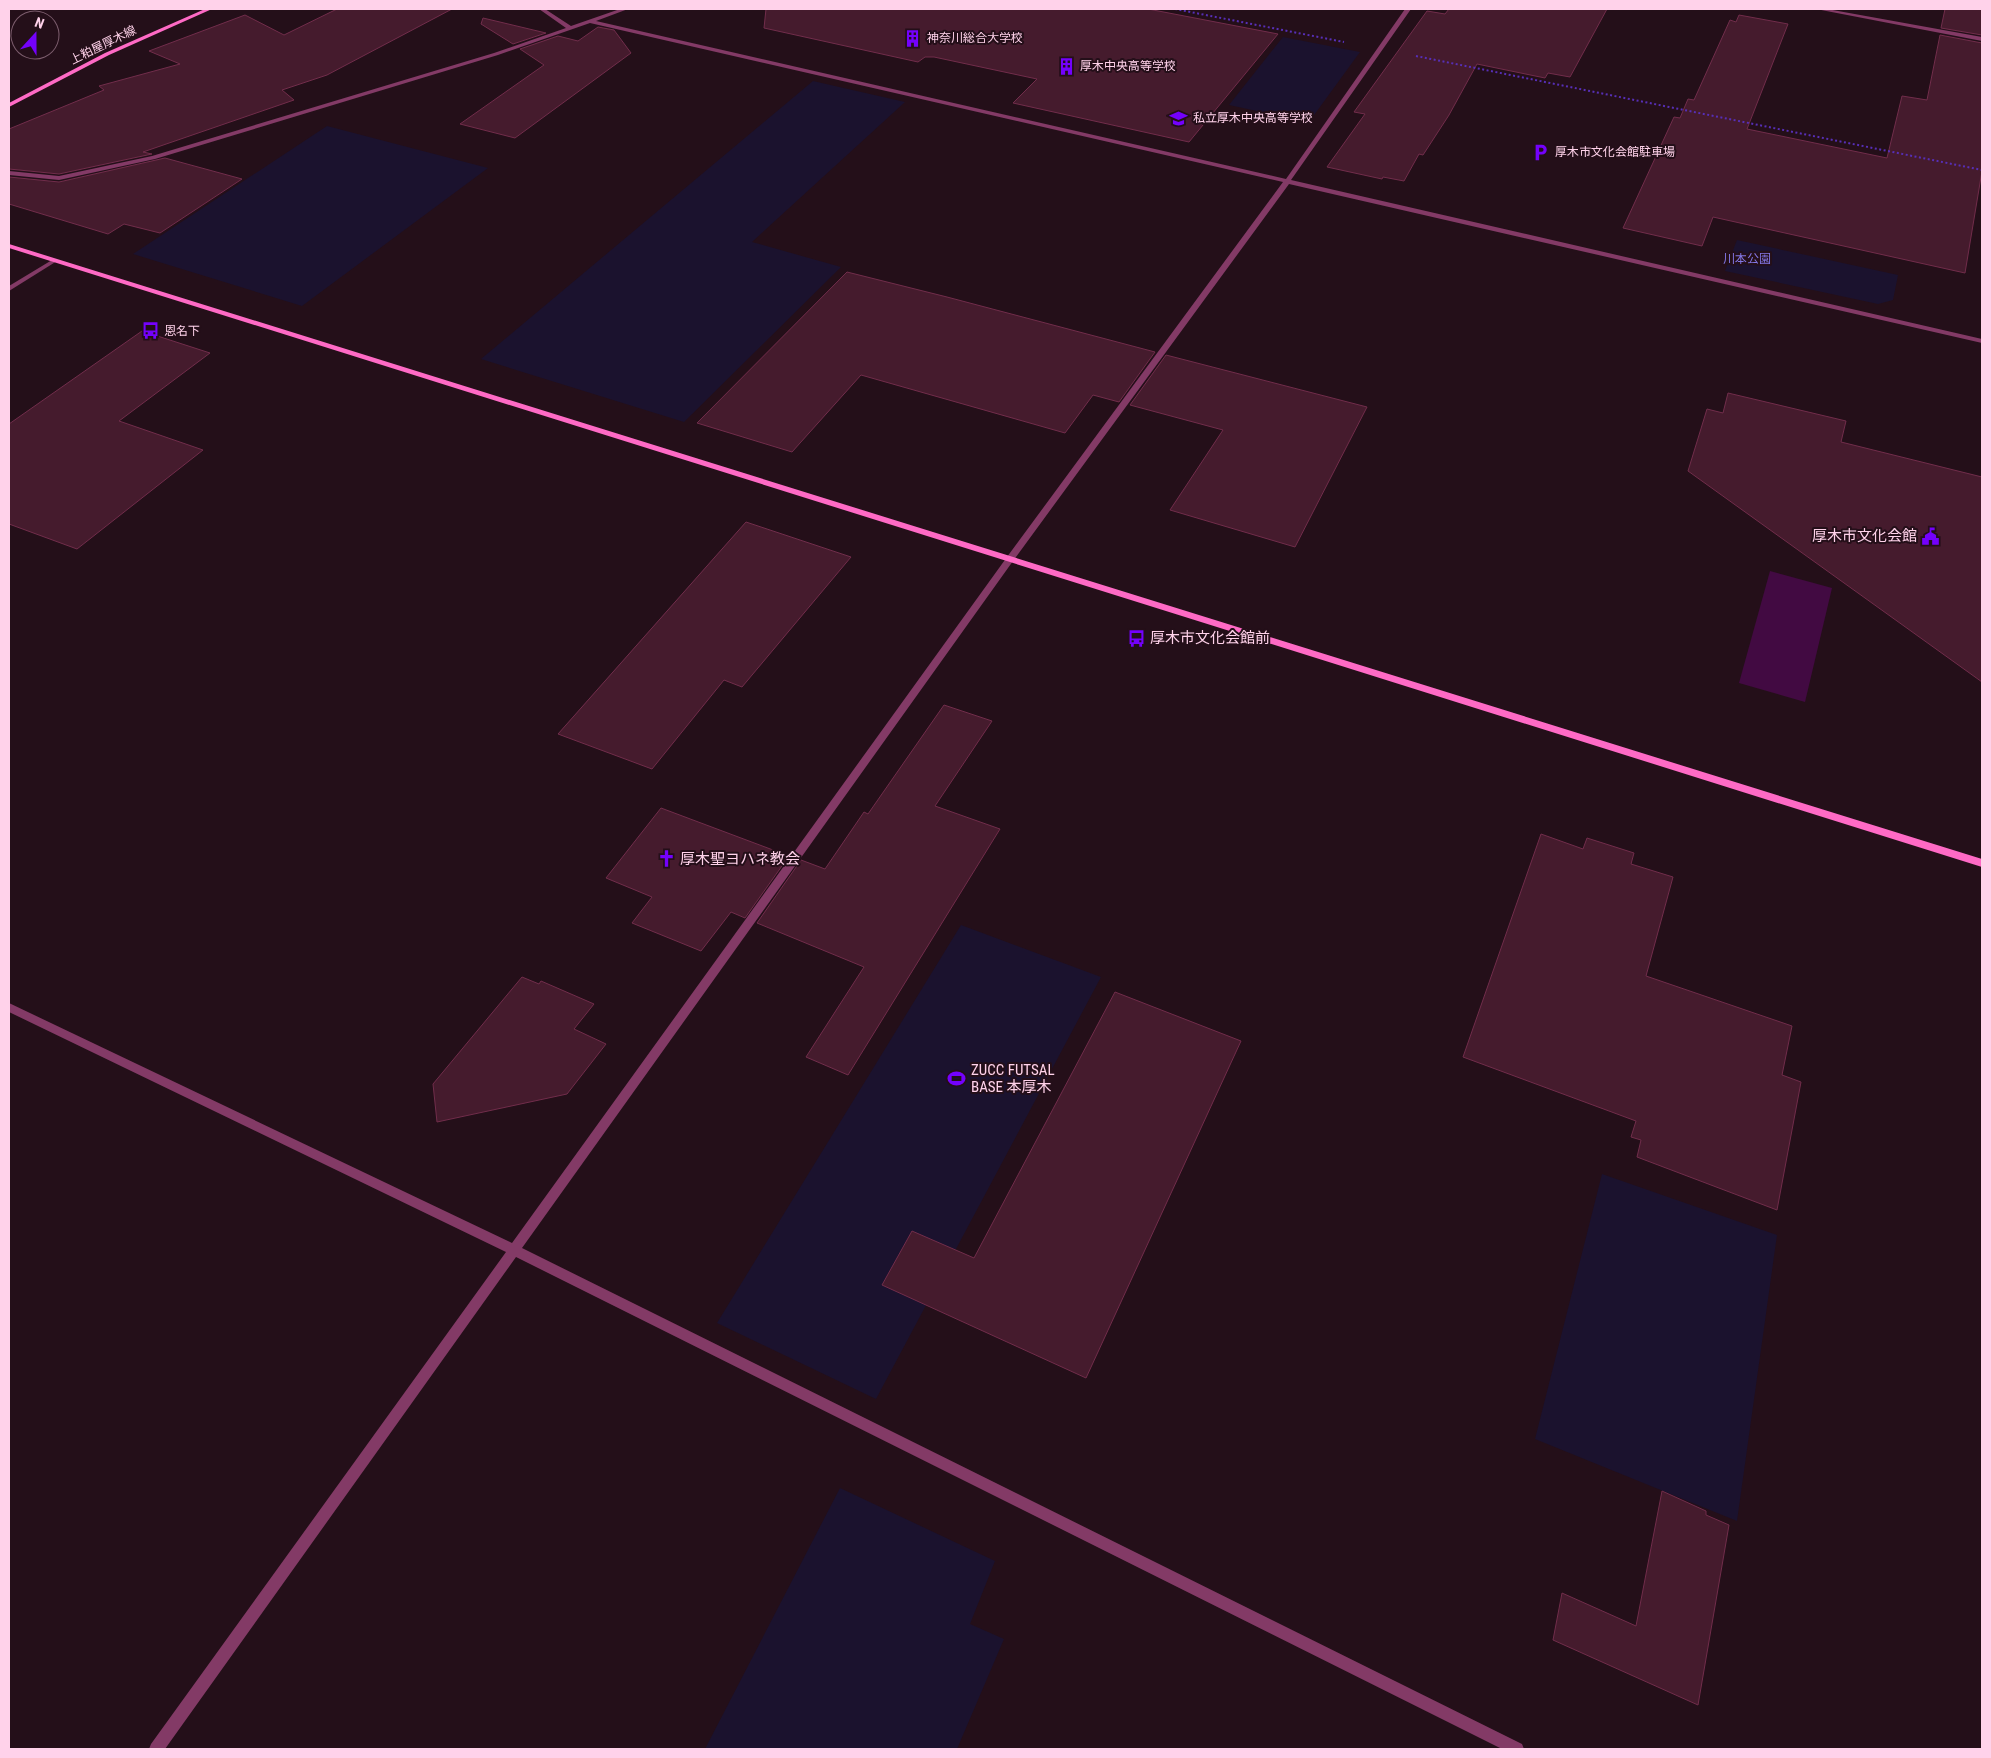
<svg xmlns="http://www.w3.org/2000/svg" width="1991" height="1758" font-family="'Roboto Condensed','Noto Sans JP',sans-serif">
<rect width="100%" height="100%" fill="#240f19"/>
<!-- green -->
<path fill="#1b122e" d="M1283,37L1360,52L1309,122L1229,105Z
M813,81L905,102L752,242L841,267L684,422L481,359Z
M327,126L488,168L302,306L133,254Z
M1737,240L1898,275L1893,300L1878,304L1725,271Z
M961,925L1101,977L876,1399L717,1323Z
M1602,1174L1777,1235L1737,1521L1535,1439Z
M840,1488L995,1561L970,1624L1004,1639L957,1749H705Z"/>
<!-- water -->
<path fill="#420a42" d="M1770,571L1832,588L1805,702L1739,683Z"/>
<!-- building -->
<path fill="#451b2d" stroke="#712d4b" d="M337,9H452L327,75L282,90L294,100L143,152L152,154L59,174L9,169V129L104,90L99,86L180,64L149,51L245,15L284,35Z
M766,9H1148L1278,34L1189,142L1013,103L1037,79L934,57H925L918,62L764,28Z
M1449,9H1607L1570,77L1548,73L1545,78L1477,64L1449,115L1423,155L1419,154L1404,181L1383,177L1382,179L1327,167L1365,114L1354,112L1427,11L1445,14Z
M1945,9H1982V35L1941,28Z
M1739,15L1788,24L1747,129L1887,158L1902,96L1927,100L1940,35L1982,43V171L1965,273L1713,217L1702,246L1623,228L1674,117L1680,118L1688,99L1694,100L1730,20L1736,22Z
M483,18L546,33L513,44L481,24Z
M598,27L614,30L631,53L515,138L460,124L544,65L520,49L558,36L578,41Z
M165,158L242,179L160,233L124,224L108,234L9,204V177L59,182Z
M847,272L947,297L1155,352L1119,402L1093,395L1065,433L861,375L792,452L697,423Z
M142,331L210,353L119,421L203,450L77,549L9,524V424Z
M1166,355L1367,407L1295,547L1170,510L1223,430L1130,405Z
M1728,393L1846,421L1841,442L1982,477V682L1688,471L1707,409L1723,413Z
M746,522L851,557L742,687L724,680L652,769L558,734Z
M944,705L992,721L935,806L1000,829L848,1075L806,1057L864,967L757,923L801,860L825,869L864,812L868,814Z
M661,808L789,856L745,918L731,912L701,951L632,923L652,897L606,878Z
M1541,834L1583,849L1587,838L1634,853L1631,864L1673,877L1646,976L1792,1026L1782,1075L1801,1082L1777,1210L1637,1157L1641,1140L1631,1137L1636,1121L1463,1057Z
M522,977L539,984L541,981L594,1004L574,1029L606,1044L567,1094L437,1122L433,1084Z
M1115,992L1241,1041L1086,1378L882,1285L912,1231L974,1258Z
M1662,1491L1706,1511V1515L1729,1525L1698,1705L1553,1640L1562,1593L1636,1626Z"/>
<g fill="none" stroke-linecap="round" stroke-linejoin="round">
<!-- path -->
<path stroke="#572fb6" stroke-width="2" stroke-dasharray="2 2.5" stroke-linecap="butt" d="M1175,9L1344,42
M1416,56L1982,170"/>
<!-- street -->
<path fill="#833a66" fill-rule="evenodd" d="M539,9H545L571,26L620,9H628L596,21L1286,179L1405,9H1411L1291,180L1982,339V343L1289,184L1013,561L522,1248L1522,1744L1524,1749H1502L516,1257L165,1749H149L151,1744L506,1252L9,1012V1003L512,1243L1007,557L1283,182L590,23L498,55L155,159L59,180L9,175V171L59,176L152,156L494,53L566,28Z
M1816,9H1827L1982,37V41Z
M52,260L57,261L9,291V286Z"/>
<!-- secondary -->
<path fill="#fe6ac5" fill-rule="evenodd" d="M205,9H212L109,55L9,107V103L105,53Z
M9,244L1982,859V867L9,248Z"/>
</g>
<!-- icons -->
<defs>
<symbol id="building-bare" viewBox="-9 -9 18 18"><path d="M-4-6H4V6H1V3H-1V6H-4ZM-2.5-4.3h1.7v1.8h-1.7ZM.8-4.3h1.7v1.8H.8ZM-2.5-1h1.7V.8h-1.7ZM.8-1h1.7V.8H.8Z" fill="#7401fc" stroke="#240f19" stroke-width="2.5" paint-order="stroke"/></symbol>
<symbol id="school-bare" viewBox="-9 -9 18 18"><path d="M0-5L7-2L0 1L-7-2ZM-4 1L0 2.5L4 1V4Q0 6-4 4Z" fill="#7401fc" stroke="#240f19" stroke-width="2.5" paint-order="stroke"/></symbol>
<symbol id="parking-bare" viewBox="-9 -9 18 18"><path d="M-3.5-5.5H1a3.5 3.5 0 0 1 0 7H-1V5.5H-3.5ZM-1-3.4V-.6H.8a1.4 1.4 0 0 0 0-2.8Z" fill="#7401fc" stroke="#240f19" stroke-width="2.5" paint-order="stroke"/></symbol>
<symbol id="bus-bare" viewBox="-9 -9 18 18"><path d="M-5-6H5V4H4V6H2V4H-2V6H-4V4H-5ZM-3.5-4V0h7V-4ZM-3.5 1.2v1.5H-2V1.2ZM2 1.2v1.5H3.5V1.2Z" fill="#7401fc" stroke="#240f19" stroke-width="2.5" paint-order="stroke"/></symbol>
<symbol id="civic-bare" viewBox="-9 -9 18 18"><path d="M-.6-6.5H3V-4.5H.6V-3L4-1V1h2V6H-6V1h2V-1L-.6-3ZM-1.2 2.5V6h2.4V2.5Z" fill="#7401fc" stroke="#240f19" stroke-width="2.5" paint-order="stroke"/></symbol>
<symbol id="church-bare" viewBox="-9 -9 18 18"><path d="M-1.2-6h2.4v3.5h3.3v2.4h-3.3V6h-2.4V-.1h-3.3v-2.4h3.3Z" fill="#7401fc" stroke="#240f19" stroke-width="2.5" paint-order="stroke"/></symbol>
<symbol id="stadium-bare" viewBox="-9 -9 18 18"><path d="M0-5a6.5 5 0 1 0 0 10a6.5 5 0 1 0 0-10ZM-3.5-1.8h7v3.6h-7Z" fill="#7401fc" stroke="#240f19" stroke-width="2.5" paint-order="stroke"/></symbol>
</defs>
<g fill-rule="evenodd">
<use href="#building-bare" x="900" y="26" width="25" height="25"/>
<use href="#building-bare" x="1054" y="54" width="25" height="25"/>
<use href="#school-bare" x="1166" y="106" width="25" height="25"/>
<use href="#parking-bare" x="1528" y="140" width="25" height="25"/>
<use href="#bus-bare" x="138" y="318" width="25" height="25"/>
<use href="#civic-bare" x="1918" y="524" width="25" height="25"/>
<use href="#bus-bare" x="1124" y="626" width="25" height="25"/>
<use href="#church-bare" x="654" y="846" width="25" height="25"/>
<use href="#stadium-bare" x="944" y="1066" width="25" height="25"/>
</g>
<g text-anchor="middle" dominant-baseline="central" stroke-width="4" stroke-linejoin="round" paint-order="stroke">
<!-- far-poi labels -->
<g font-size="12" fill="#ffd2ea" stroke="#240f19" text-anchor="start">
<text x="927" y="38">神奈川総合大学校</text>
<text x="1080" y="66">厚木中央高等学校</text>
<text x="1193" y="118">私立厚木中央高等学校</text>
<text x="1555" y="152">厚木市文化会館駐車場</text>
<text x="164" y="331">恩名下</text>
</g>
<!-- far-street labels -->
<g font-size="12" fill="#ffd2ea" stroke="#240f19">
<text transform="translate(103 45) rotate(-26)">上粕屋厚木線</text>
</g>
<!-- far-park labels -->
<g font-size="12" fill="#8276e4" stroke="#240f19">
<text x="1747" y="259">川本公園</text>
</g>
<!-- poi labels -->
<g font-size="15" fill="#ffd2ea" stroke="#240f19" text-anchor="start">
<text x="1917" y="536" text-anchor="end">厚木市文化会館</text>
<text x="1150" y="638">厚木市文化会館前</text>
<text x="680" y="859">厚木聖ヨハネ教会</text>
<text x="971" y="1070">ZUCC FUTSAL<tspan x="971" dy="17">BASE 本厚木</tspan></text>
</g>
</g>
<!-- border -->
<rect width="1991" height="1758" fill="none" stroke="#ffd2ea" stroke-width="20"/>
<!-- north arrow -->
<g transform="translate(35 35) rotate(21)"><circle r="24" fill="#240f19" stroke="#7c5d6d"/>
<path d="M0-4L9 19L0 12L-9 19Z" fill="#7401fc"/>
<text y="-8" font-size="14" font-weight="bold" text-anchor="middle" fill="#ffd2ea">N</text>
</g>
</svg>
